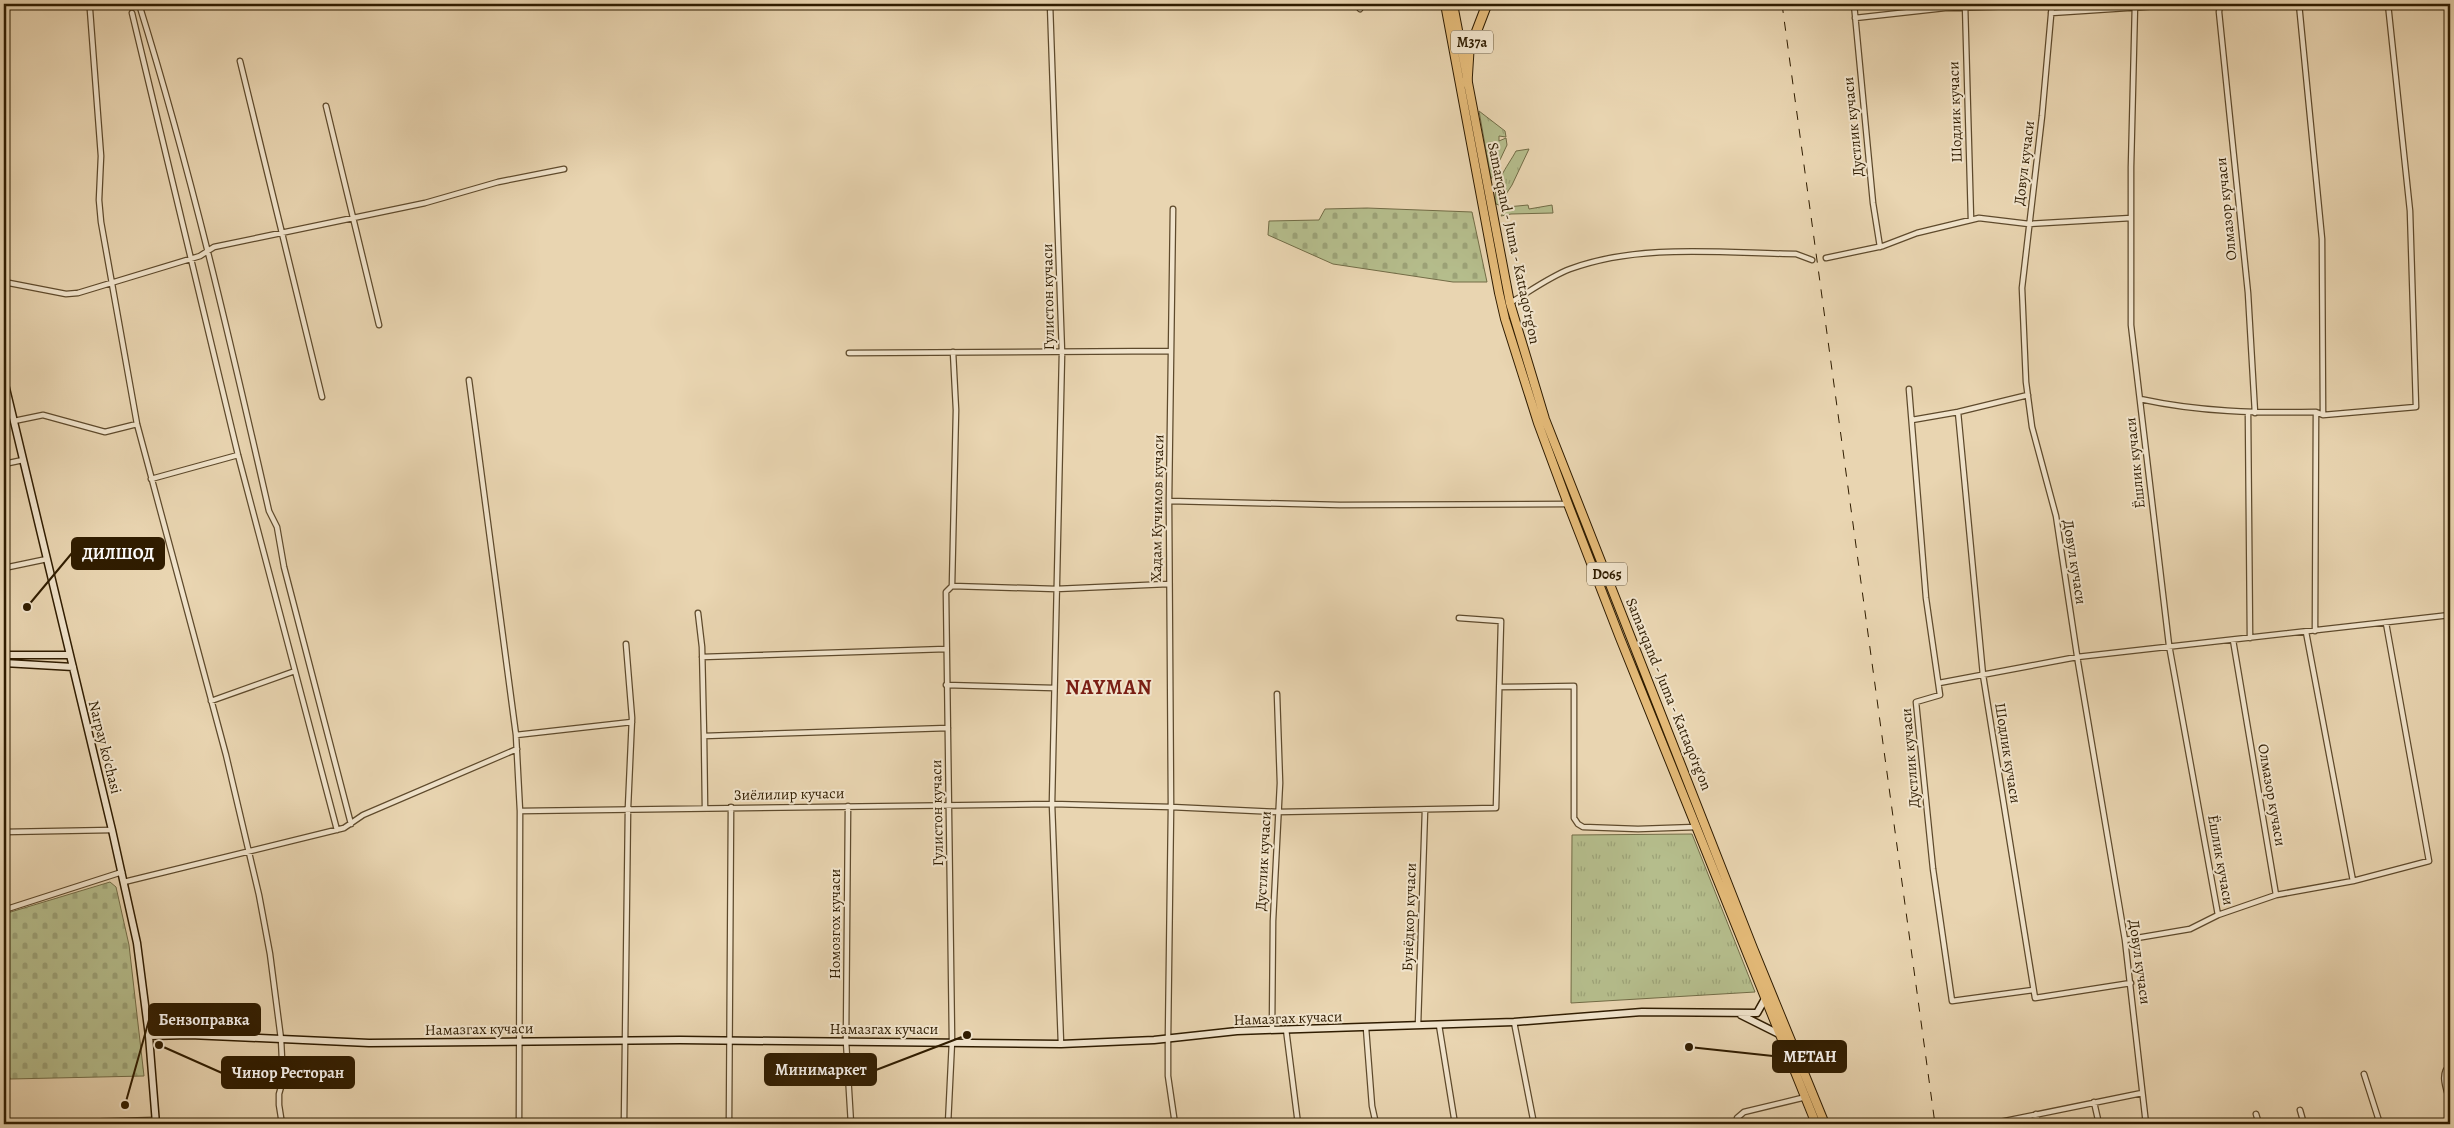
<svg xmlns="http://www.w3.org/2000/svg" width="2454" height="1128" font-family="Alegreya,serif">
<defs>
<pattern id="grass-tufts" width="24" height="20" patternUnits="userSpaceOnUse" patternTransform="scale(1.25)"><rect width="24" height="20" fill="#b5bd8c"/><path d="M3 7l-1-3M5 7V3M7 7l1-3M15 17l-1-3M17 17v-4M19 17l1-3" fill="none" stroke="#9ca277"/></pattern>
<pattern id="cemetery-stones" width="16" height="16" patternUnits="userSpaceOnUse" patternTransform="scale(1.25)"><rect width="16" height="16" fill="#b5bd8c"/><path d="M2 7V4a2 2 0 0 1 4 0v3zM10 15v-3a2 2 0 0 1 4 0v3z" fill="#9ca277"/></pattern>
</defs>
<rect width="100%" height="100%" fill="#e9d5b1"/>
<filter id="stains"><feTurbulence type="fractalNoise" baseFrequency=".004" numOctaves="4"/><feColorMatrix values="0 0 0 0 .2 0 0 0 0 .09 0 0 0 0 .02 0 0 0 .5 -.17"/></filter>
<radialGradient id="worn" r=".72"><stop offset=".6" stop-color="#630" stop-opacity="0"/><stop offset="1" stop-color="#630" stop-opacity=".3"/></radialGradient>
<!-- grass -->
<path fill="url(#grass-tufts)" stroke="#726c46" d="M1479,111L1505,131L1506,137L1499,136V141L1506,138L1507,145L1491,179Z
M1529,149L1512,185L1499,205L1496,204C1491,186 1508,166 1516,151Z
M1528,205L1529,209L1552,205L1553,213L1511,214L1501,216L1507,207Z
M1692,834L1755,992L1571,1003L1572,835Z"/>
<!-- cemetery -->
<path fill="url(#cemetery-stones)" stroke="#726c46" d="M1367,208L1472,212L1487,282H1453L1333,264L1268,235L1269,221L1319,220L1325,209Z
M110,882L116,887L129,945L144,1076L10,1079L4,1052V914Z"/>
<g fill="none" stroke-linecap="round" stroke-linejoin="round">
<defs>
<path id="street" d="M139,4C191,171 230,340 269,511L277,527L284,567L351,824
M1050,4L1062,353L1052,804L1061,1044
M1854,4L1873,203L1880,247
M1965,4L1971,220
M2052,4L2042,116L2022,288L2026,382L2032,427L2056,516L2078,662L2125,940L2146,1124
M2135,4L2131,167V325L2169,645L2218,915
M2220,4L2219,12L2248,293L2255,413
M2299,4L2322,239L2323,415
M1360,9L1363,4
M90,10L101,156L99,200L101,222L137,424L226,755L259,895L270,954L281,1039L283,1080L279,1094V1105L282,1124
M132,13L238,455L337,830
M2051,13L2188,4
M1855,18L1945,8L2052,5
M240,61L322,397
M326,106L379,325
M1173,209L1169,501L1171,807L1168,1039V1076L1175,1124
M1826,258L1883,246L1917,233L1979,218L2029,224L2131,218
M4,282L66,294L78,293L200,256L214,247L425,203L498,182L564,169
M1510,303C1529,292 1549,277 1570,269C1640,243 1723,253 1796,254L1812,260
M849,353L1171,351
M469,380L516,735L520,811L519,1124
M1909,389L1926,598L1940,695L1916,702L1933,869L1952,1001L2033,990
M2140,399C2200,412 2255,413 2316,412L2323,415L2416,407L2410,211L2388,4
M1958,412L1983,675L2035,998L2131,983
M2248,412L2250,638
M1912,420L1958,412L2028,395
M14,421L43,415L105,432L137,424
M4,464L23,460
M151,479L238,455
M1169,501L1340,505L1568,504
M4,568L47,559
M952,586L956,410L953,352
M952,586L1056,589L1168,584
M698,613L702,647L704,736L948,728
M2315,631L2316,412
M702,657L946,649
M1939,683L2077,657L2450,615
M946,685L1054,688
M1500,687L1574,686V818L1578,824L1583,827L1638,829L1696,827
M211,701L295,671
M516,735L632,722
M704,736L705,808
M848,806L846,1041L851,1124
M520,811L1052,804L1171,807L1278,812L1496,808L1501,621L1459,618
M4,832L112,830
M2353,881L2429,861L2386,623
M124,882L344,828L363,815L517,749
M2276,895L2353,881L2306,632
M4,910L122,872
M2125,940L2190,929L2218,915L2276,895L2233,640
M1514,1022L1534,1124
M1418,1025L1425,810
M1439,1025L1455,1124
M1366,1028L1372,1106L1376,1124
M1286,1029L1298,1124
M1272,1030L1273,921L1280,783L1277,694
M2450,1065C2439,1074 2447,1090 2450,1102
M2364,1074L2380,1124
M2094,1102L2099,1124
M2300,1110L2304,1124
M2036,1114L2038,1124
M2256,1114L2259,1124
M6,1124L156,1120
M624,1124L628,808L632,718L626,644
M729,1124L731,807
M948,1124L952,1041L946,592L952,586
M1737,1124V1118L1744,1112L1806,1097
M1990,1124L2142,1093"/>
<path id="secondary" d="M4,380L112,830L137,943L149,1036L156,1124
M4,655H70
M4,663L73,667
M1741,1015L1781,1035
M149,1036L190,1035L369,1043L680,1040L1061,1044L1154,1040L1237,1031L1514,1022L1642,1012L1757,1013L1766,997"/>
<path id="primary" d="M1445,4L1499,293L1505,319L1538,423L1568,504L1620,638L1816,1124
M1453,4L1510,303L1545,419L1753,948L1825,1124"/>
<path id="highway" d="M1467,83L1469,51L1487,4"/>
</defs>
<!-- street casing -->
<use href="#street" stroke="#5e4a2c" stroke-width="7"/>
<!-- secondary casing -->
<use href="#secondary" stroke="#2f1c00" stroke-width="9"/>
<!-- primary casing -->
<use href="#primary" stroke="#2f1c00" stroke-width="10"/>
<!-- highway casing -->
<use href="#highway" stroke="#2f1c00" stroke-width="11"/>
<!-- street -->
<use href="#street" stroke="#f1e4cc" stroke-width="4.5"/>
<!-- secondary -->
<use href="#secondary" stroke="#f1e4cc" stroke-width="6"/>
<!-- primary -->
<use href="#primary" stroke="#e4ba78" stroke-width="8"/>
<!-- highway -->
<use href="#highway" stroke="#e4ba78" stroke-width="9"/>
<!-- rail -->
<path stroke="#2f1c00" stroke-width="1" stroke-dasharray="9 9" stroke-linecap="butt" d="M1782,4L1935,1124"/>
</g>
<g text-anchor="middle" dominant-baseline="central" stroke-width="4" stroke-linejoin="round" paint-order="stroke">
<!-- shield labels -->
<g fill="#f1e4cc" stroke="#69583d" stroke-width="1">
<rect x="1451" y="30.5" width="42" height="23" rx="4"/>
<rect x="1587" y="562.5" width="40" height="23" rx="4"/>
</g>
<g font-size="14" font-weight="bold" fill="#2f1c00">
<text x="1472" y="42">M37a</text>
<text x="1607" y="574">D065</text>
</g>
<!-- street labels -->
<g font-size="15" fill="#2f1c00" stroke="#f1e4cc">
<text transform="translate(1955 112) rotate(-92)">Шодлик кучаси</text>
<text transform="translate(1853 127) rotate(-96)">Дустлик кучаси</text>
<text transform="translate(2024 163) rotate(-83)">Довул кучаси</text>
<text transform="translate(2226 209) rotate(-96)">Олмазор кучаси</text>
<text transform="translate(1514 243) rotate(78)">Samarqand - Juma - Kattaqo‘rg‘on</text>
<text transform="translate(1048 297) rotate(-91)">Гулистон кучаси</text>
<text transform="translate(2135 463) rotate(-96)">Ёшлик кучаси</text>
<text transform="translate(1157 508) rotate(-89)">Хадам Кучимов кучаси</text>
<text transform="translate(2075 562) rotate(81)">Довул кучаси</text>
<text transform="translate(1669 694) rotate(68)">Samarqand - Juma - Kattaqo‘rg‘on</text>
<text transform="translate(105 747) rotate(76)">Narpay ko'chasi</text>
<text transform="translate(2008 753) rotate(81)">Шодлик кучаси</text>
<text transform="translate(1910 758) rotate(-95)">Дустлик кучаси</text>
<text transform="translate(789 794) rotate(-1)">Зиёлилир кучаси</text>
<text transform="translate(2272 795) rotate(80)">Олмазор кучаси</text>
<text transform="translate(937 813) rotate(-91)">Гулистон кучаси</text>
<text transform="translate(2221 860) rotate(80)">Ёшлик кучаси</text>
<text transform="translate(1263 861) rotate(-87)">Дустлик кучаси</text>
<text transform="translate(1409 917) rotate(-88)">Бунёдкор кучаси</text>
<text transform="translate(835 924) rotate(-90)">Номозгох кучаси</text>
<text transform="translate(2140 962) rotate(82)">Довул кучаси</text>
<text transform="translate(1288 1018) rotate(-2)">Намазгах кучаси</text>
<text transform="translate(479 1029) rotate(-1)">Намазгах кучаси</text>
<text x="884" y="1029">Намазгах кучаси</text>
</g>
<!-- district labels -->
<g font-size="20" font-weight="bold" letter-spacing="1" fill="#7a1f14" stroke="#f1e4cc">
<text x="1109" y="687">NAYMAN</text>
</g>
</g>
<!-- callouts -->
<path fill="none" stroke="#2f1c00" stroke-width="2" d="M27 607L72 553M125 1105L149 1020M1689 1047L1773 1056M967 1035L876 1070M159 1045L222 1073"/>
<g fill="#2f1c00" stroke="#f1e4cc" stroke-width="2">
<circle cx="27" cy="607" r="5"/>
<circle cx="125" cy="1105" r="5"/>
<circle cx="1689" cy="1047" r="5"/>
<circle cx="967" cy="1035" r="5"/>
<circle cx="159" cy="1045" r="5"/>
</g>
<g fill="#2f1c00" stroke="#2f1c00" stroke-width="2">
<rect x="72" y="538" width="92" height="31" rx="5"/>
<rect x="149" y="1004" width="111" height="31" rx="5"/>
<rect x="1773" y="1041" width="73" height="31" rx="5"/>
<rect x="765" y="1054" width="111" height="31" rx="5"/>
<rect x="222" y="1057" width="132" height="31" rx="5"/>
</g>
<g font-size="16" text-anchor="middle" font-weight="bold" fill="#fff">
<text x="118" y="559">ДИЛШОД</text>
<text x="204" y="1025">Бензоправка</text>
<text x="1810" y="1062">МЕТАН</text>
<text x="821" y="1075">Минимаркет</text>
<text x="288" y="1078">Чинор Ресторан</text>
</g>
<!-- margin -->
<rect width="2454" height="1128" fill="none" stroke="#e9d5b1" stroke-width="20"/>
<rect x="5" y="5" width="2444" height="1118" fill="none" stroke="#2f1c00" stroke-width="2.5"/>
<rect x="10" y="10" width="2434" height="1108" fill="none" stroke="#2f1c00"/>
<rect width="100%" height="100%" filter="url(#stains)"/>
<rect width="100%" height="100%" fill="url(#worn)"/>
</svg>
